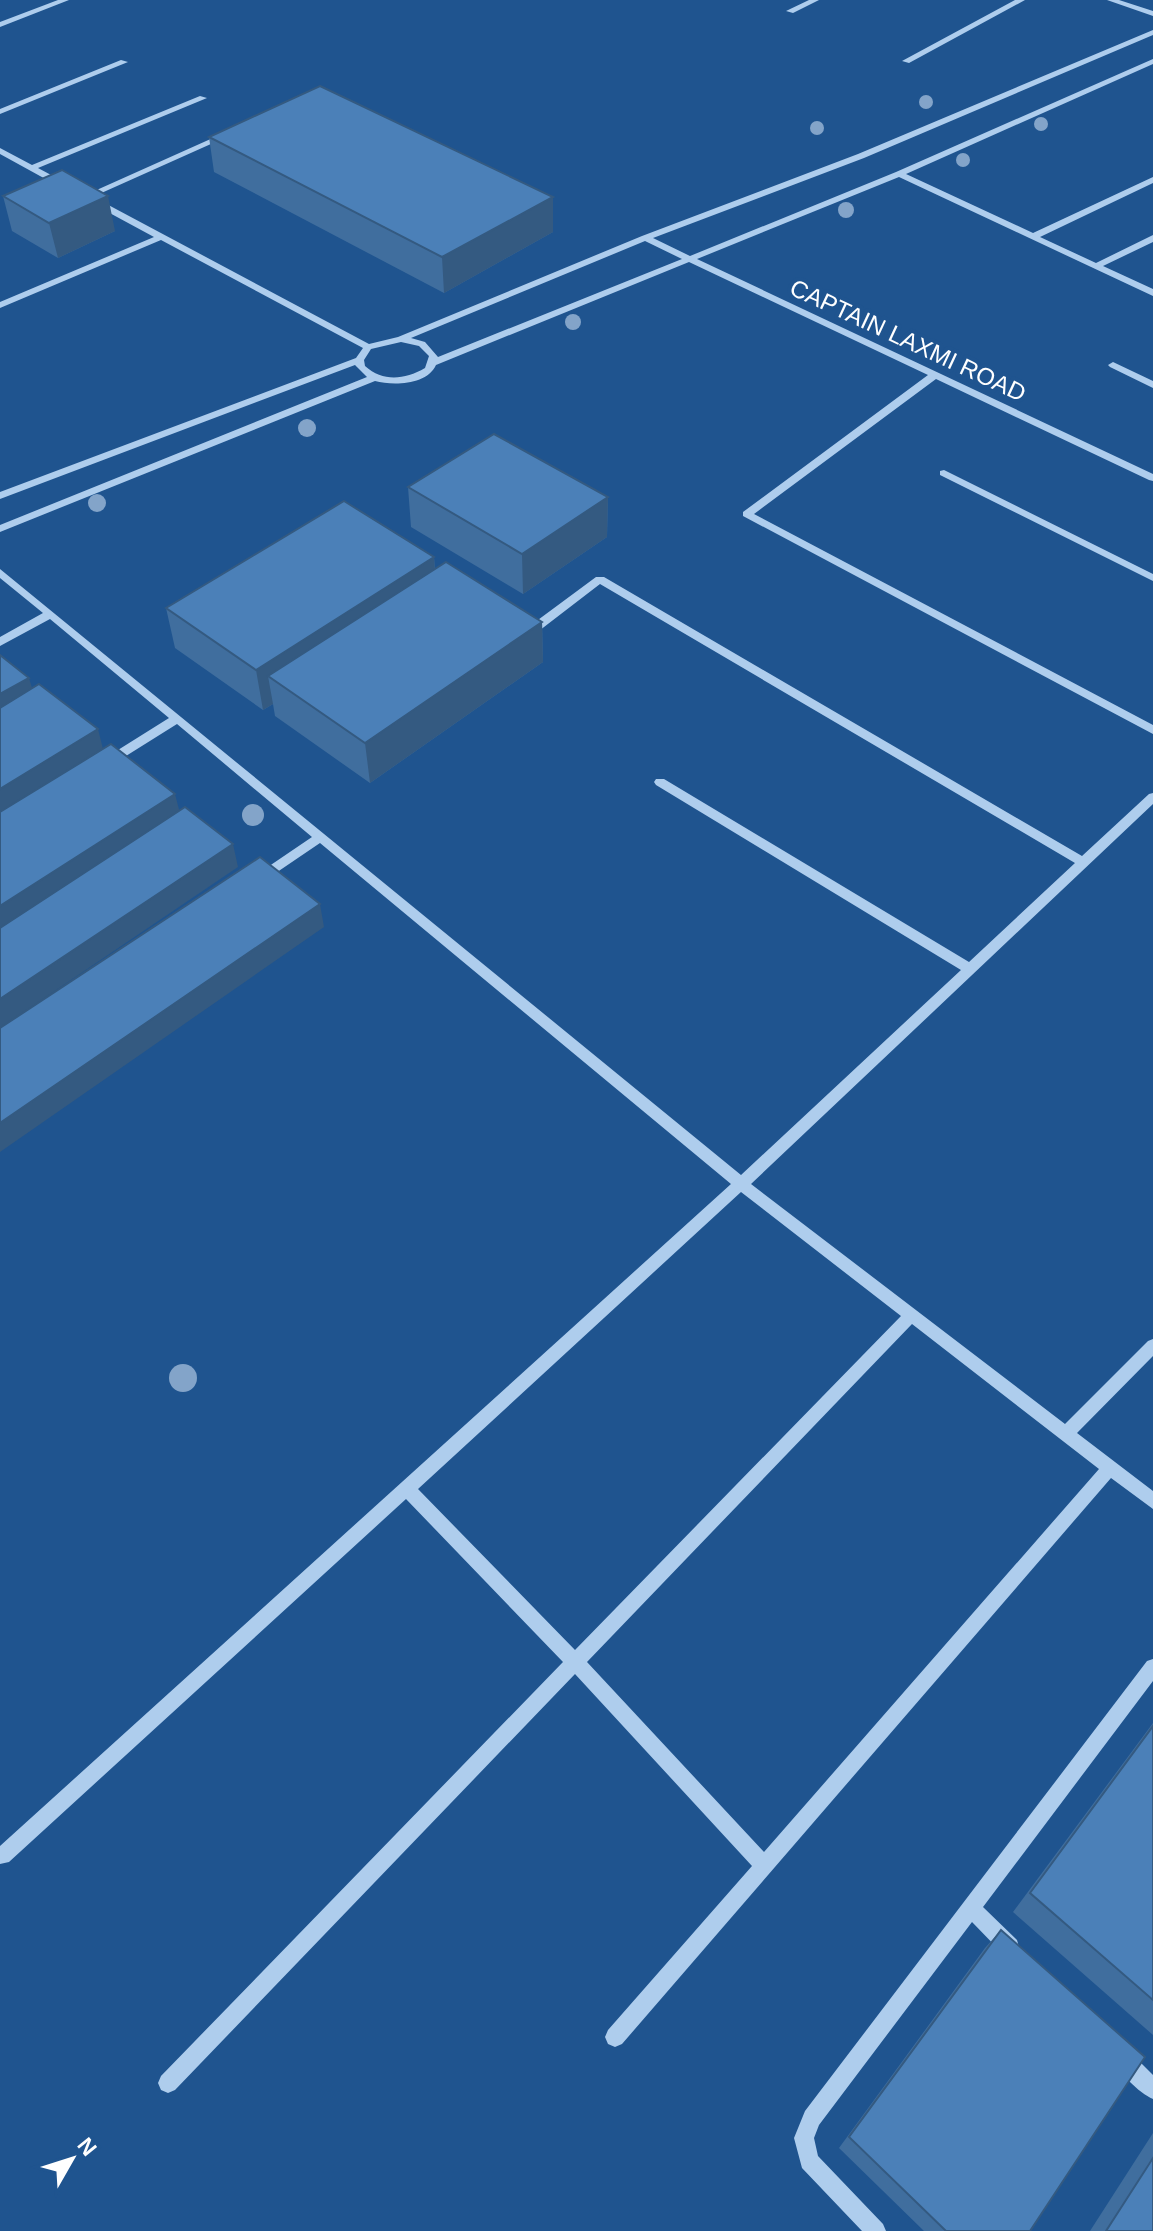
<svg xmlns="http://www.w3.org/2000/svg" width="1153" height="2231" font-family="Arial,sans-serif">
<rect width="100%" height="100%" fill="#1f548f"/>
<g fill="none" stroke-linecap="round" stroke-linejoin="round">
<!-- minor -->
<path fill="#aecded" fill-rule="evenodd" d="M58,0H69L0,27V22Z
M809,0H819L793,13L786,11Z
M1015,0H1025L909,63L902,61Z
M1107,0H1119L1153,11V16Z
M1153,30V35L864,158L653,238L690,256L896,172L1153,59V64L906,174L1033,233L1153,177V183L1040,237L1096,263L1153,235V242L1103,266L1153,289V296L899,177L697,259L1153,474V481L1149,480L936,379L754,514L1153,725V734L743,516V512L928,375L689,262L436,365C427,385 393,386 375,381L0,532V525L367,377L355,365L0,499V492L356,358L363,348L161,240L0,308V302L154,237L93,204V200H99L369,344L398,337L642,236L858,154ZM645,241L682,259L438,357L425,342L411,338ZM401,342L419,346L429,356L425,368C404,380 383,382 365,366L364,360L371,349Z
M121,60L128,62L0,114V109Z
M200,96L207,98L38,168L66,183V187H60L0,154V148L32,165Z
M224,133L231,135L88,199L81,197Z
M1113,362L1153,381V388L1110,367L1108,365Z
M944,470L1153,574V581L940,475V471Z
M0,569L741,1175L961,970L656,785L654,782L656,779H664L969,962L1075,863L600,584L531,637H523V631L596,577H604L1082,856L1149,794L1153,793V804L751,1184L1065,1424L1148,1341L1153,1339V1356L1077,1433L1153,1491V1509L1111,1478L622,2044L615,2047L608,2044L605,2037L608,2030L752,1866L575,1674L175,2090L168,2093L161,2090L158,2083L161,2076L563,1662L406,1499L9,1862L0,1864V1846L731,1184L320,843L264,881H256L254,878L256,875L312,837L177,724L110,766H102L100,763L102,760L169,718L50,619L0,646V637L43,613L0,578ZM741,1192L901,1316L575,1650L418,1489ZM912,1324L1099,1469L764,1852L587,1662Z
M1153,1659V1681L983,1907L1017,1940L1019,1947L1017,1954L1010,1956L1003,1954L972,1922L819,2125L814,2138L818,2156L883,2224L886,2231H862L802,2168L794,2138L805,2111L1147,1661Z
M1122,2048L1129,2051L1153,2075V2099C1139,2093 1118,2072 1112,2058L1115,2051Z"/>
</g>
<!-- trees -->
<g fill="#83a4c9">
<circle cx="926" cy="102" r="7"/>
<circle cx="1041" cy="124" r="7"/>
<circle cx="817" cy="128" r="7"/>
<circle cx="963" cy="160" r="7"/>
<circle cx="846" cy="210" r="8"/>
<circle cx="573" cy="322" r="8"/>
<circle cx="307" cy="428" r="9"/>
<circle cx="97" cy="503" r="9"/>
<circle cx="253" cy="815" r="11"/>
<circle cx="183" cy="1378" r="14"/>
</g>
<!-- wall -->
<path fill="#406e9e" d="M209,137L553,197V232L444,293L214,172Z
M3,196L115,231L58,258L12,231Z
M408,487L608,497L607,537L523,594L411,527Z
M434,557L435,570L542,622L543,662L370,783L275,716L273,704L263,710L175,648L166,608Z
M1153,1723V2035L1013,1912Z
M1001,1930L1030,2231H924L839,2148L985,1948Z
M1153,2133V2231H1090Z"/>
<!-- shaded-wall -->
<path fill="#345a81" d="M108,196L115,231L58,258L49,223Z
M553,197V232L444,293L442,257Z
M608,497L607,537L523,594L522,554Z
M434,557L437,598L268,676L273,704L263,710L256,670Z
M542,622L543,662L370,783L365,743Z
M29,678L36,701L0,723V694Z
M98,729L104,753L0,818V789Z
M175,794L181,817L0,935V906Z
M233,844L238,867L0,1028V999Z
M320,904L324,927L0,1152V1123Z"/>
<!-- building -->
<path fill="#4b80b8" stroke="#345a81" stroke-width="2" d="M320,86L553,197L442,257L209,137Z
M62,170L108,196L49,223L3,196Z
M494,434L608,497L522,554L408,487Z
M344,501L434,557L256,670L166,608Z
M446,562L542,622L365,743L268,676Z
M0,655L29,678L0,694Z
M39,684L98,729L0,789V708Z
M111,744L175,794L0,906V812Z
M185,807L233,844L0,999V928Z
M260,857L320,904L0,1123V1028Z
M1153,1726V2000L1030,1893Z
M1001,1930L1145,2057L1030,2231H946L849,2137Z
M1153,2158V2231H1106Z"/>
<g text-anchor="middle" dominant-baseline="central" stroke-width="8" stroke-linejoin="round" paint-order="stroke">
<!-- far-street labels -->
<g font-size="24" fill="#fff" stroke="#1f548f">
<text transform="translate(908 340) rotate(25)">CAPTAIN LAXMI ROAD</text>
</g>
</g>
<!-- north arrow -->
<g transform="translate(72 2159) rotate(51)" stroke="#1f548f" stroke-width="6" paint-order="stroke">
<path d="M0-6L14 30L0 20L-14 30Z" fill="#ffffff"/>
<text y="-12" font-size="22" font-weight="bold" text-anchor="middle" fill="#ffffff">N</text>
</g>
</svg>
